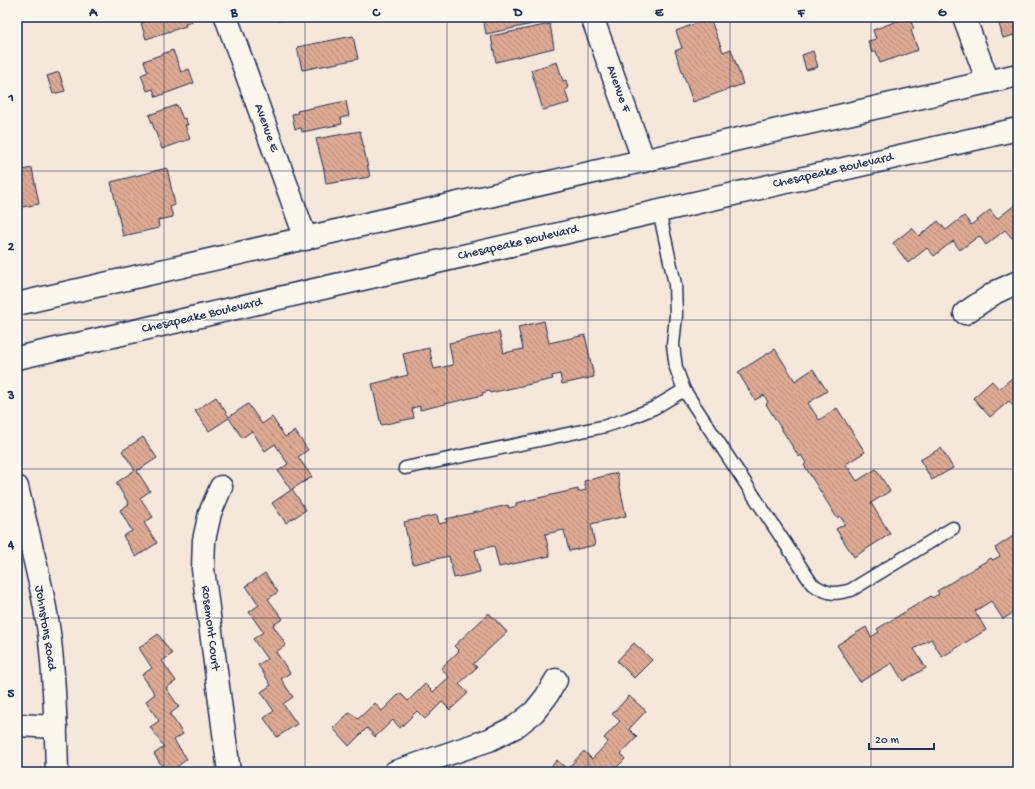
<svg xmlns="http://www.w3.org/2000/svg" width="1035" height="789" font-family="'Gochi Hand',sans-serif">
<defs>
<pattern id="building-back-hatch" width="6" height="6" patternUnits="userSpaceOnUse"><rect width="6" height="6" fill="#deaa92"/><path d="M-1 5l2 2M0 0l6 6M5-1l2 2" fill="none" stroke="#b38b7a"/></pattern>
</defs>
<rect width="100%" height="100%" fill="#f5e8da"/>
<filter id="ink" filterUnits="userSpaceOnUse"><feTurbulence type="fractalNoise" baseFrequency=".025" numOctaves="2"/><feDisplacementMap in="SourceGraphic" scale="8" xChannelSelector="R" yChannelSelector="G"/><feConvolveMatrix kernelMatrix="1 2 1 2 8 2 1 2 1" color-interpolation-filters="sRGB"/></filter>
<g filter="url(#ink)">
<!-- building -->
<path fill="url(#building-back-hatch)" stroke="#1b2f5e" d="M148,17H190L192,22L185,24L186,26L146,39L141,23L149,20Z
M276,17H289L278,21Z
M483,17H537V23L486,34Z
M908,17H909L914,29L911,30L918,50L880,63L876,51L872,53L868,41L876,39L873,30Z
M997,17H1018V34L1003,38Z
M710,18L723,52L731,49L743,84L693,102L675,51L682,48L676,31Z
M550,24L554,48L496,62L491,36Z
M353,36L358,59L302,70L297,47Z
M173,50L181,72L189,69L194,83L156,97L153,89L147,91L141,75L148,72L144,61Z
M813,51L818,67L806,70L802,55Z
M557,62L563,81L566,80L568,89H565L569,103L543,110L531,70Z
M59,72L65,91L53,94L47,76Z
M346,101L349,116L341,118L342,124L302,132L301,128L295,129L292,114L298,113L297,111Z
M177,105L183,119L185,118L188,125H185L190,139L162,149L149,115Z
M360,131L370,177L326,184L324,170L316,139Z
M32,168L39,204L17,208V171Z
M167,168L175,205L170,207L173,217L158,220L159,228L123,236L111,182Z
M1016,204L1018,207V234L1012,238L1005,230L986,245L979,236L960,250L953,241L934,256L927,248L908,263L893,243L912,228L919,236L938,221L946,230L964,216L971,225L990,210L997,219Z
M544,321L549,343L585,335L594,377L562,384L560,374L552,376L553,379L490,393L489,391L482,393L483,395L420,410V406L412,408L414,418L381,425L372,384L408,375L403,354L429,348L434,369L453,365L449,343L499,332L504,353L523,349L518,327Z
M775,349L795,381L813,369L827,391L808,403L819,420L837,408L865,452L846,464L857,481L876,469L890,491L871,503L890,534L854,557L836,529L845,524L840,516L837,518L804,465L806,463L801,455L799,457L766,404L768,402L764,395L755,400L738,372Z
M1018,373V406L1015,408L1009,401L990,417L973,398L992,381L999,389Z
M216,397L229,417L248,404L262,424L272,417L285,437L295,431L308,450L298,457L312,477L292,489L306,510L286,523L272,503L291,490L278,471L288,464L275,444L265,451L252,431L242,438L229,418L209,431L195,411Z
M143,437L157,458L137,471L150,491L140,498L153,517L144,523L157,543L136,557L123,536L132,531L120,510L129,504L116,483L135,470L122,451Z
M941,448L953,468L932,480L920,460Z
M617,473L626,516L591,524L595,545L569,551L564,530L545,534L550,556L499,567L494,546L475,550L480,572L454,578L449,556L413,564L404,522L437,515L439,524L447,522L446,519L508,505L509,508L516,506V503L578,489V492L586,490L584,481Z
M1018,533V584L1014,586L1018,593V610L1003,619L991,601L975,611L986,630L942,657L931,639L914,649L926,668L903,681L892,663L860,682L837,645L866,627L871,637L879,632L877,629L931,596L932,598L939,594L937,591L991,558L993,560L1000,556L995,548Z
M265,573L278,592L268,599L283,619L273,625L286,645L276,652L290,673L281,679L293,697L283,704L297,724L277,737L264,718L274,711L261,692L271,685L258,665L267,659L253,639L263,632L249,612L259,605L246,586Z
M489,613L507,632L473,664L477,667L459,684L468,693L450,710L442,702L425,719L417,711L400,728L393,720L375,737L367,728L349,746L333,728L350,712L358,719L375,703L382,711L400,693L408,701L425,684L433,692L449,677L441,668L459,651L454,646Z
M158,634L172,654L162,661L176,681L166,688L179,707L170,714L183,734L174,740L187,759L177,767L180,772H166L154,754L164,747L150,727L159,721L146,701L155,694L142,675L152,668L139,648Z
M634,643L652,660L634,678L617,661Z
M629,696L646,711L629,729L637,737L621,754L625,759L612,772H604L599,767L595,772H546L557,760L567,769L584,751L592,759L608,742L604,738L620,721L612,714Z"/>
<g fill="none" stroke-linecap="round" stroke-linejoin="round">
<defs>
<path id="service" d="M659,211L675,284L676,315L673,345L676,368L684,390L812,584C828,594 833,595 851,590L953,528
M405,468L606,426L627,419L654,408L684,390"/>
<path id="minor" d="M226,17L306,239
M592,17L644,161
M964,17L988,82
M965,313L996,292L1018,282
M221,487L210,513L204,540L203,569L229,772
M17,725L56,727
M395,772L489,740L515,727L534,712L546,697L556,680"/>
<path id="tertiary" d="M17,487C29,540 46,596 51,650C55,691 56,732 57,772"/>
<path id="secondary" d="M17,304L1018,75
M17,358L1018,129"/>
</defs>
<!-- service casing -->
<use href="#service" stroke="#1b2f5e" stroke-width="15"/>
<!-- minor casing -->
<use href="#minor" stroke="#1b2f5e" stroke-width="25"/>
<!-- tertiary casing -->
<use href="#tertiary" stroke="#1b2f5e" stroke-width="25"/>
<!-- secondary casing -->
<use href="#secondary" stroke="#1b2f5e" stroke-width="25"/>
<!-- service -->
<use href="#service" stroke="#fbf7ec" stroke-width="12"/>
<!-- minor -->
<use href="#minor" stroke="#fbf7ec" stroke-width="22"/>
<!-- tertiary -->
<use href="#tertiary" stroke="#fbf7ec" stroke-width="22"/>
<!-- secondary -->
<use href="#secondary" stroke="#fbf7ec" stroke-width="22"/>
</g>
</g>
<!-- grid -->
<path fill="none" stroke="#1b2f5e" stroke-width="1" stroke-opacity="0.55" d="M164,17V772M305,17V772M447,17V772M588,17V772M730,17V772M871,17V772M17,171H1018M17,320H1018M17,469H1018M17,618H1018"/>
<g text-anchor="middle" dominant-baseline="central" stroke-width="3" stroke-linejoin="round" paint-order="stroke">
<!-- street labels -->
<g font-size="13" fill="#1b2f5e" stroke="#fbf7ec">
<text transform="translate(618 89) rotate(70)">Avenue F</text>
<text transform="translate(266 128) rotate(70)">Avenue E</text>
<text transform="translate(833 171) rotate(-13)">Chesapeake Boulevard</text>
<text transform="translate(518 243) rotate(-13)">Chesapeake Boulevard</text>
<text transform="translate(202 316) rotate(-13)">Chesapeake Boulevard</text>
<text transform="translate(45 628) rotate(81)">Johnstons Road</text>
<text transform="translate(210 628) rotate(83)">Rosemont Court</text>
</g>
</g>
<!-- margin -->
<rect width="1035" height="789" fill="none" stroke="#fbf7ec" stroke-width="44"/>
<!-- scale -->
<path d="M869 743v6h65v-6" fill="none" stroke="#1b2f5e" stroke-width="2"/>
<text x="875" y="743" font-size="12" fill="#1b2f5e" stroke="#fbf7ec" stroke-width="3" paint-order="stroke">20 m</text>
<rect x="22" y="22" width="991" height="745" fill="none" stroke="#1b2f5e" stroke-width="1.5"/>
<g font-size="13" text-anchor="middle" font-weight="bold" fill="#1b2f5e">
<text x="93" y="16">A</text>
<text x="234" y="16">B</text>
<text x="376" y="16">C</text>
<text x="518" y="16">D</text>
<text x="659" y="16">E</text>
<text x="801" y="16">F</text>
<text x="942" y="16">G</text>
<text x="11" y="101">1</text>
<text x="11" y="250">2</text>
<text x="11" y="399">3</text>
<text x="11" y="548">4</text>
<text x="11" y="697">5</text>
</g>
</svg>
